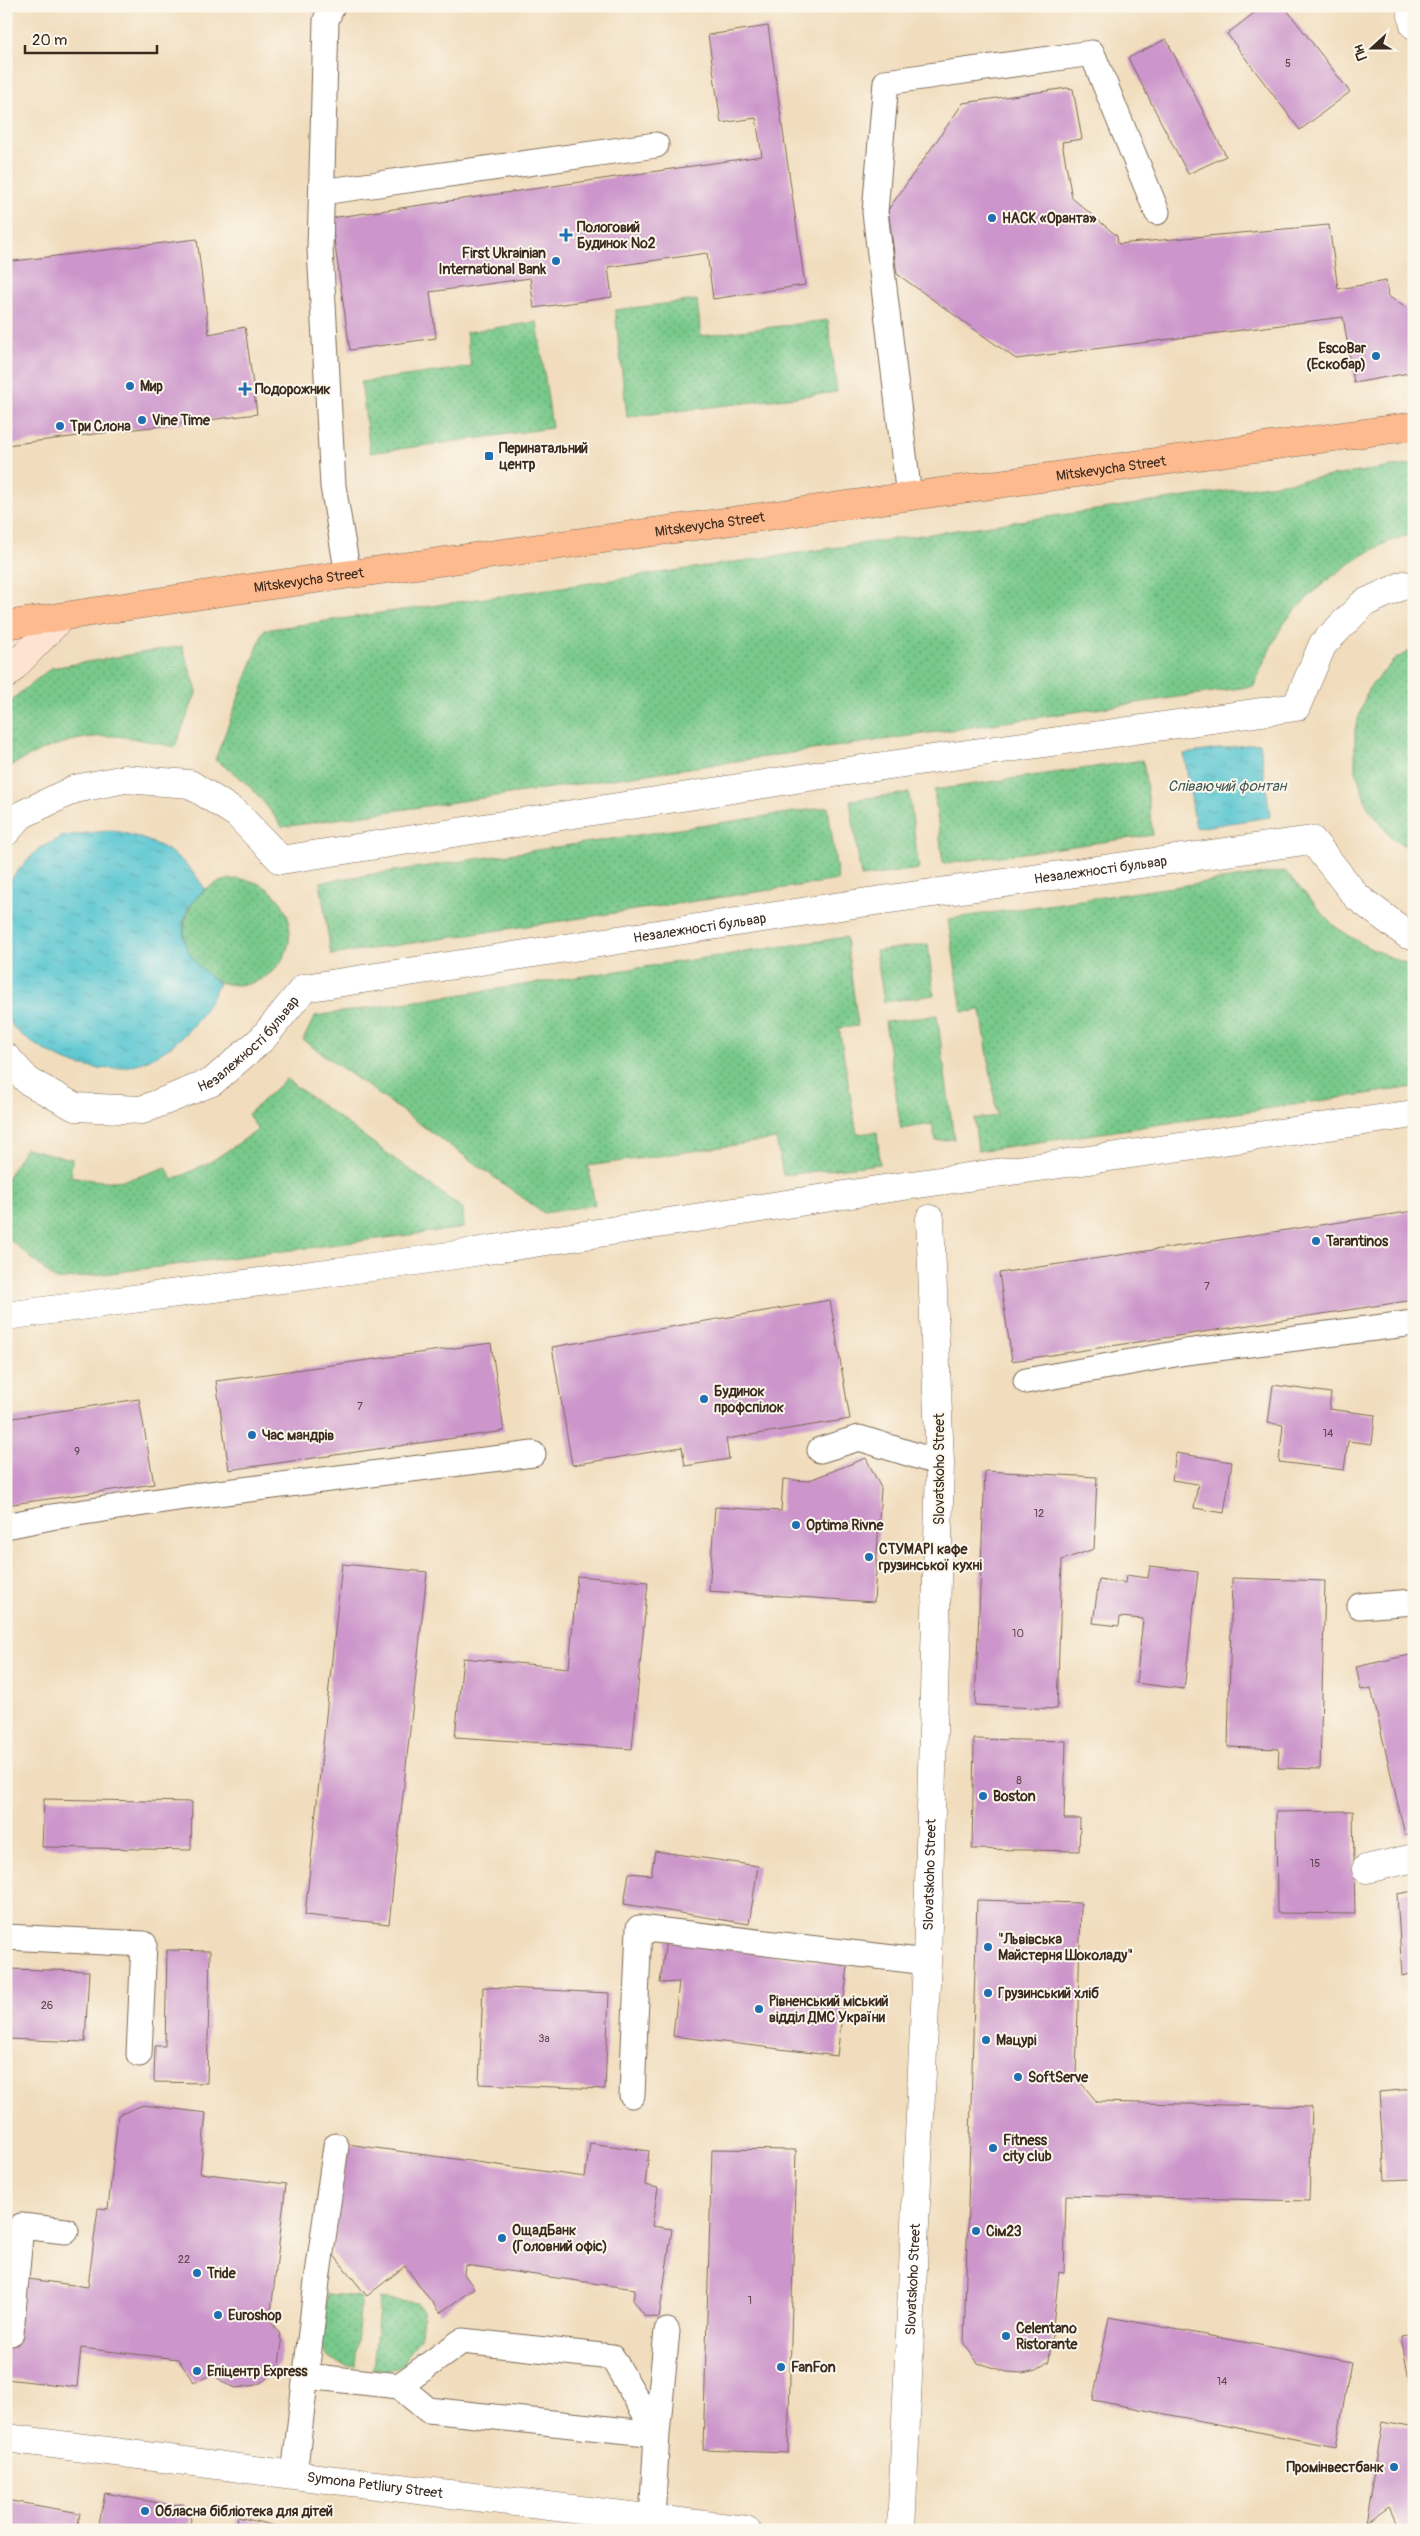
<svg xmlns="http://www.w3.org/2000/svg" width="1420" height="2536" font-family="Pangolin,sans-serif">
<defs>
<pattern id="grass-dots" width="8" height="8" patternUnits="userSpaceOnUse" patternTransform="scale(1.25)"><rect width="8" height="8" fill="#78c98b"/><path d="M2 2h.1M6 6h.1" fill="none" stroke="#64a371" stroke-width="1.8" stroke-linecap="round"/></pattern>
<pattern id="water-ripples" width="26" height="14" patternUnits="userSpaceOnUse" patternTransform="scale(1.25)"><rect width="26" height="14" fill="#5bc7d2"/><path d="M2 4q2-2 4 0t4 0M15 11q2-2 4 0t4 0" fill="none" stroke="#4ca2aa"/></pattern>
</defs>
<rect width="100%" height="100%" fill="#fbf7ec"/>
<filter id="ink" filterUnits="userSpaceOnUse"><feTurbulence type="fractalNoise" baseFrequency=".02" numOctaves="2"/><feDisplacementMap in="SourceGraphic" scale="10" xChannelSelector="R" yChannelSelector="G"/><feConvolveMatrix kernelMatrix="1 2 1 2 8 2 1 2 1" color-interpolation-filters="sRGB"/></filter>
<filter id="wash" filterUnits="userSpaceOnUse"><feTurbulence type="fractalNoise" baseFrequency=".0096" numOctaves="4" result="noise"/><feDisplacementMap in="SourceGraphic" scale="20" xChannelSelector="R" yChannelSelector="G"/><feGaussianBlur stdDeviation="1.12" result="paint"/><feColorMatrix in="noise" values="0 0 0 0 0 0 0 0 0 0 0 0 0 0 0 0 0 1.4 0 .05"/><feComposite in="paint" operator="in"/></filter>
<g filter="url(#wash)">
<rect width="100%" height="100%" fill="#f1ddbd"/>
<!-- grass -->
<path fill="url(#grass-dots)" stroke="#5a7a54" d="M697,300L701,336L828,320L837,392L627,417L615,310Z
M537,322L552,428L370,453L361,382L471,367L466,332Z
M1414,464V534C1371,542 1313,587 1286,621C1272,641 1263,664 1254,686L282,827C261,797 247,780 215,760L264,630Z
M182,646L197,691L175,747C155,743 133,737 113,736C73,736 39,749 6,769V704L51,668Z
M1414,648V851L1392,838L1367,806L1355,768V729L1368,689L1394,660Z
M1143,760L1153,835L943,864L934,790Z
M909,793L919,869L861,877L850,800Z
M828,807L838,880L331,955L320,882Z
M1285,871L1334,926L1367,947L1414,967V1087L978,1151L974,1119L997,1116L981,1010L962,1012L948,919Z
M184 932a53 53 0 1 1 106 0a53 53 0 1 1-106 0Z
M846,937L858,1026L839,1028L857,1134L877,1132L880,1164L783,1175L776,1139L588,1166L595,1205L544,1213L303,1040L315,1016Z
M928,944L934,995L884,1002L876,951Z
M937,1015L954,1139L936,1141L932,1124L901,1129L885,1022Z
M286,1079L463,1209L464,1228L56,1280L6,1236V1180L25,1148L72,1159L71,1176C113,1185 126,1182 166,1167L173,1180L212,1161L258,1130L248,1114Z
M327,2294L361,2297L355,2366C306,2364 322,2327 327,2294Z
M380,2299L417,2303L423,2311L421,2338C399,2355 416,2373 373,2369Z"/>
<!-- water -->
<path fill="url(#water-ripples)" stroke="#4b7878" d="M1260,743L1270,817L1196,828L1184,754Z
M113,830C156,842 179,849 205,889C200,894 193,900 189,907C173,937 193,967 219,983C186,1057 115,1095 41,1048C28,1040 11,1030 6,1014C4,1004 6,990 6,980C6,948 6,916 6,884L38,849L64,836Z"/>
<g id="blocks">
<!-- building -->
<path fill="#cc95cb" d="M1263,6H1284L1350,92L1300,130L1227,34Z
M768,26L805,285L713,299L707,253L608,267L612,297L534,308L530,278L430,292L436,338L350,350L331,218L762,156L756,118L721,123L708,35Z
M1166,39L1226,156L1188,174L1128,58Z
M1067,88L1073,89L1082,139L1062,142L1072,198L1117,236L1118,244L1329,225L1338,289L1386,281L1388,296L1414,313V372L1354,383L1343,317L1016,359L897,274L888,210L963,103Z
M197,239L209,334L245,327L257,414L6,445V262Z
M1414,1211V1300L1012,1361L999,1273Z
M830,1300L850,1419L726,1439L729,1459L685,1466L682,1447L572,1465L552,1347Z
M491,1343L504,1431L229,1470L216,1381Z
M1273,1385L1331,1393L1329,1409L1375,1415L1372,1444L1348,1441L1344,1470L1279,1462L1283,1425L1268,1423Z
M139,1399L154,1484L6,1505V1419Z
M1176,1453L1232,1462L1224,1513L1194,1508L1198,1484L1172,1480Z
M866,1458L881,1488L874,1602L709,1591L715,1507L781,1511L783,1479L807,1481Z
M985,1471L1097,1477L1094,1549L1062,1560L1057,1709L975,1705Z
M342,1564L427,1572L389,1924L305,1915Z
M1150,1566L1198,1572L1184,1689L1136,1683L1143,1619L1120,1617L1119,1626L1093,1623L1099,1579L1125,1583L1126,1575L1148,1578Z
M577,1576L648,1582L632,1749L455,1737L463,1658L569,1668Z
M1232,1578L1325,1581L1320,1769L1278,1768L1279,1749L1228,1747Z
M1414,1654V1833L1405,1835L1371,1688L1361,1690L1356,1667Z
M974,1739L1066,1741L1064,1819H1080L1079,1851L972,1849Z
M44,1799L192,1802L191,1850L42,1847Z
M1353,1811L1355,1914L1277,1913L1276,1812Z
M655,1851L758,1866L749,1924L624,1904L629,1873L651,1875Z
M1414,1891V1973L1402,1976L1397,1894Z
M977,1900L1081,1903L1076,2077L1097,2102L1312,2107L1309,2201L1066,2195L1064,2273L1059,2272L1049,2361L1036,2370L1023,2373L1007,2372L978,2363L964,2344Z
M666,1940L848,1966L837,2056L673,2036L679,1982L660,1983Z
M167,1950L210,1951L207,2083L154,2082L155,2046H165Z
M6,1969L89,1971L85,2042L6,2039Z
M483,1987L609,1993L605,2089L479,2084Z
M1414,2089V2179L1385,2180L1379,2092Z
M143,2105L206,2113L200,2173L286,2184L270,2320L279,2333L282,2343L279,2364L265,2380L256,2385L236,2388L226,2384L212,2374L194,2383L178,2359L81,2348L77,2387L6,2379V2333L28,2279L88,2287L98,2208L108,2209L118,2115Z
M590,2143L649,2151L645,2185L658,2188L652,2226L672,2229L659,2318L645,2316L633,2300L635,2289L465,2265L464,2274L474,2288L440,2313L405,2266L367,2296L332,2253L347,2144L585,2177Z
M712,2149L796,2150L788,2453L703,2450Z
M1109,2317L1351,2362L1336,2447L1093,2400Z
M1414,2334V2402H1413L1401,2336Z
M1383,2422L1414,2428V2530H1407L1401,2526L1389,2506L1365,2523Z
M105,2493L169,2505L183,2504L188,2508L191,2521L184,2530H98Z
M6,2500L80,2513L77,2530H6Z
M238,2517L288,2529V2530H235Z"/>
</g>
</g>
<g filter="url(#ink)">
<use href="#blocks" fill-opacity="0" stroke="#7b6956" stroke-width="1"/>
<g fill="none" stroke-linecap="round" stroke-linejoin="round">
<defs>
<path id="lane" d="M332,6L326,20L320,249L333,486L348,575
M322,192L656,145
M909,497L875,212L886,82L1092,53L1157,212
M1026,1381L1186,1352L1414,1323
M820,1450L859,1438L940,1463
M6,1526L51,1517L185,1497L533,1454
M1360,1606L1414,1602
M6,1937L144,1944L139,2054
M632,2095L639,1928L927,1962
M11,2333L21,2226L66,2231
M306,2376L399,2386L428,2410L657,2434
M399,2386L462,2341L612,2357L657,2434
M294,2475L317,2281L336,2146
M652,2519L657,2434L667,2331"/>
<g id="street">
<path d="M1410,6L1414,25"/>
<path d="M6,832L21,815L75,789L125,779L190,784L237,814L281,860L834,773L1296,707L1323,644L1364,603L1404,585"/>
<path id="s1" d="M6,1057L28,1081L75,1107L142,1110L212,1082L263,1038L304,988L854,904L1312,840L1357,897L1408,935L1414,936"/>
<path d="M6,1316L416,1261L890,1188L1414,1114"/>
<path d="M1366,1869L1414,1858"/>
<path id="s2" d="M6,2438L294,2475L746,2530"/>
<path id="s3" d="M901,2530L927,1962L940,1463L930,1219"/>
</g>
<path id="secondary" d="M6,675L62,617"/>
<g id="primary">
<path id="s4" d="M6,625L215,593L1414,426"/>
</g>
</defs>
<!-- lane casing -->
<use href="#lane" stroke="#7b6956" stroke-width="27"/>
<!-- street casing -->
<use href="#street" stroke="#7b6956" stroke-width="29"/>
<!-- secondary casing -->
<use href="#secondary" stroke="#7b6956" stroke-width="29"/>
<!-- primary casing -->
<use href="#primary" stroke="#7b6956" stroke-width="29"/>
<!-- lane -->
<use href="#lane" stroke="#fff" stroke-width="25"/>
<!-- street -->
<use href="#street" stroke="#fff" stroke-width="28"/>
<!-- secondary -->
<use href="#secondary" stroke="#fee3d2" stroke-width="28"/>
<!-- primary -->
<use href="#primary" stroke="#fcba8e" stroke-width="28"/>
</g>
</g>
<!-- markers -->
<g fill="#1f6fb2" stroke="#fbf7ec" stroke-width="2">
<circle cx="992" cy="218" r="5"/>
<path d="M563.5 227.5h5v5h5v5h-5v5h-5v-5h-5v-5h5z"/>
<circle cx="556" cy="261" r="5"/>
<circle cx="1376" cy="356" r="5"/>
<circle cx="130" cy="386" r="5"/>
<path d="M242.5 381.5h5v5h5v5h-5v5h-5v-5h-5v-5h5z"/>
<circle cx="142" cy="420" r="5"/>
<circle cx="60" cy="426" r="5"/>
<rect x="484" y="451" width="10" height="10" rx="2.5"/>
<circle cx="1316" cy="1241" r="5"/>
<circle cx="704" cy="1399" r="5"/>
<circle cx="252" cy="1435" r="5"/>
<circle cx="796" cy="1525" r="5"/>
<circle cx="869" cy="1557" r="5"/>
<circle cx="983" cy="1796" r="5"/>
<circle cx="988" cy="1947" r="5"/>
<circle cx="988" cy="1993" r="5"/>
<circle cx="759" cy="2009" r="5"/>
<circle cx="986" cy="2040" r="5"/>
<circle cx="1018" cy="2077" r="5"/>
<circle cx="993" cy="2148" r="5"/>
<circle cx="976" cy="2231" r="5"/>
<circle cx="502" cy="2238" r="5"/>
<circle cx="197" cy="2273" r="5"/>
<circle cx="218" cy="2315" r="5"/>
<circle cx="1006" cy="2336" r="5"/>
<circle cx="781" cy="2367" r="5"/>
<circle cx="197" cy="2371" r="5"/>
<circle cx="1394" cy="2467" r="5"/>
<circle cx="145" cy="2511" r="5"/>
</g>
<g text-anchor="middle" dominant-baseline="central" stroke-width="4" stroke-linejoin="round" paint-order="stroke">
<!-- number labels -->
<g font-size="11" fill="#5f4549">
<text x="1288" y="63">5</text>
<text x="1207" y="1286">7</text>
<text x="360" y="1406">7</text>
<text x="1328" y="1433">14</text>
<text x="77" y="1451">9</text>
<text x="1039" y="1513">12</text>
<text x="1018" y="1633">10</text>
<text x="1019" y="1780">8</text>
<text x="1315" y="1863">15</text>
<text x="47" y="2005">26</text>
<text x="544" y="2038">3а</text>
<text x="184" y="2259">22</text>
<text x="750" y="2300">1</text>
<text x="1222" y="2381">14</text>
</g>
<!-- poi labels -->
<g font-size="14" font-weight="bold" fill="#3b2a1e" stroke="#fbf7ec" text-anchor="start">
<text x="1002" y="218">НАСК «Оранта»</text>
<text x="577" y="227">Пологовий<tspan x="577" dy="16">Будинок №2</tspan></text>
<text x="546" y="253" text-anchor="end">First Ukrainian<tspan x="546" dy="16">International Bank</tspan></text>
<text x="1366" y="348" text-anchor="end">EscoBar<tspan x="1366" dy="16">(Ескобар)</tspan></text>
<text x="140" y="386">Мир</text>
<text x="255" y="389">Подорожник</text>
<text x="152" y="420">Vine Time</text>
<text x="70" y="426">Три Слона</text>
<text x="499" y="448">Перинатальний<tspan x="499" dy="16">центр</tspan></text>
<text x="1326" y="1241">Tarantinos</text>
<text x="714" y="1391">Будинок<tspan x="714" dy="16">профспілок</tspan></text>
<text x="262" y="1435">Час мандрів</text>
<text x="806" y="1525">Optima Rivne</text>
<text x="879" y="1549">СТУМАРІ кафе<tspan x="879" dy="16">грузинської кухні</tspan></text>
<text x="993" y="1796">Boston</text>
<text x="998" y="1939">"Львівська<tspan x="998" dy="16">Майстерня Шоколаду"</tspan></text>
<text x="998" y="1993">Грузинський хліб</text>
<text x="769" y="2001">Рівненський міський<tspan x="769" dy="16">відділ ДМС України</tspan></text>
<text x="996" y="2040">Мацурі</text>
<text x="1028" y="2077">SoftServe</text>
<text x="1003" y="2140">Fitness<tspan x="1003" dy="16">city club</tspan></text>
<text x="512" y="2230">ОщадБанк<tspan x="512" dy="16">(Головний офіс)</tspan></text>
<text x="986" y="2231">Сім23</text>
<text x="207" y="2273">Tride</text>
<text x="228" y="2315">Euroshop</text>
<text x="1016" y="2328">Celentano<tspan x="1016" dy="16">Ristorante</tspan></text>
<text x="791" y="2367">FanFon</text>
<text x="207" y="2371">Епіцентр Express</text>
<text x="1384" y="2467" text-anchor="end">Промінвестбанк</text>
<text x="155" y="2511">Обласна бібліотека для дітей</text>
</g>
<!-- street labels -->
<g font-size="14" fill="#3b2a1e" stroke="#fbf7ec">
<text stroke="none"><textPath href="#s4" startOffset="1116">Mitskevycha Street</textPath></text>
<text stroke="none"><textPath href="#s4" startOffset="711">Mitskevycha Street</textPath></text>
<text stroke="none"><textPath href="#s4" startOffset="306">Mitskevycha Street</textPath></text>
<text stroke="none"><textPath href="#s1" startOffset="1166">Незалежності бульвар</textPath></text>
<text stroke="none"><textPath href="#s1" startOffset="761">Незалежності бульвар</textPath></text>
<text stroke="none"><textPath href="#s1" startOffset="281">Незалежності бульвар</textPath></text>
<text transform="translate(939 1469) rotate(-90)">Slovatskoho Street</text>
<text stroke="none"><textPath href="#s3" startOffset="656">Slovatskoho Street</textPath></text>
<text stroke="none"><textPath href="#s3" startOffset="251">Slovatskoho Street</textPath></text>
<text stroke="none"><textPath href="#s2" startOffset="372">Symona Petliury Street</textPath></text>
</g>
<!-- water labels -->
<g font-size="15" font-style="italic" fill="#455954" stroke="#fbf7ec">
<text x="1227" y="786">Співаючий фонтан</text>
</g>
</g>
<!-- margin -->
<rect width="1420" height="2536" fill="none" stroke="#fbf7ec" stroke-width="25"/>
<!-- north arrow -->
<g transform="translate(1372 48) rotate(249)" stroke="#fbf7ec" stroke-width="4" paint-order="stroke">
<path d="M0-4L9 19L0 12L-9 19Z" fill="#3b2a1e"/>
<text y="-8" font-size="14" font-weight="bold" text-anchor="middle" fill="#3b2a1e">Пн</text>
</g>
<!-- scale -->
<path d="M25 45v8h132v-8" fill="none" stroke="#3b2a1e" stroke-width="2.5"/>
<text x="32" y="45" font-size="15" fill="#3b2a1e" stroke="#fbf7ec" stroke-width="4" paint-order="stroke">20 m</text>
</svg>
